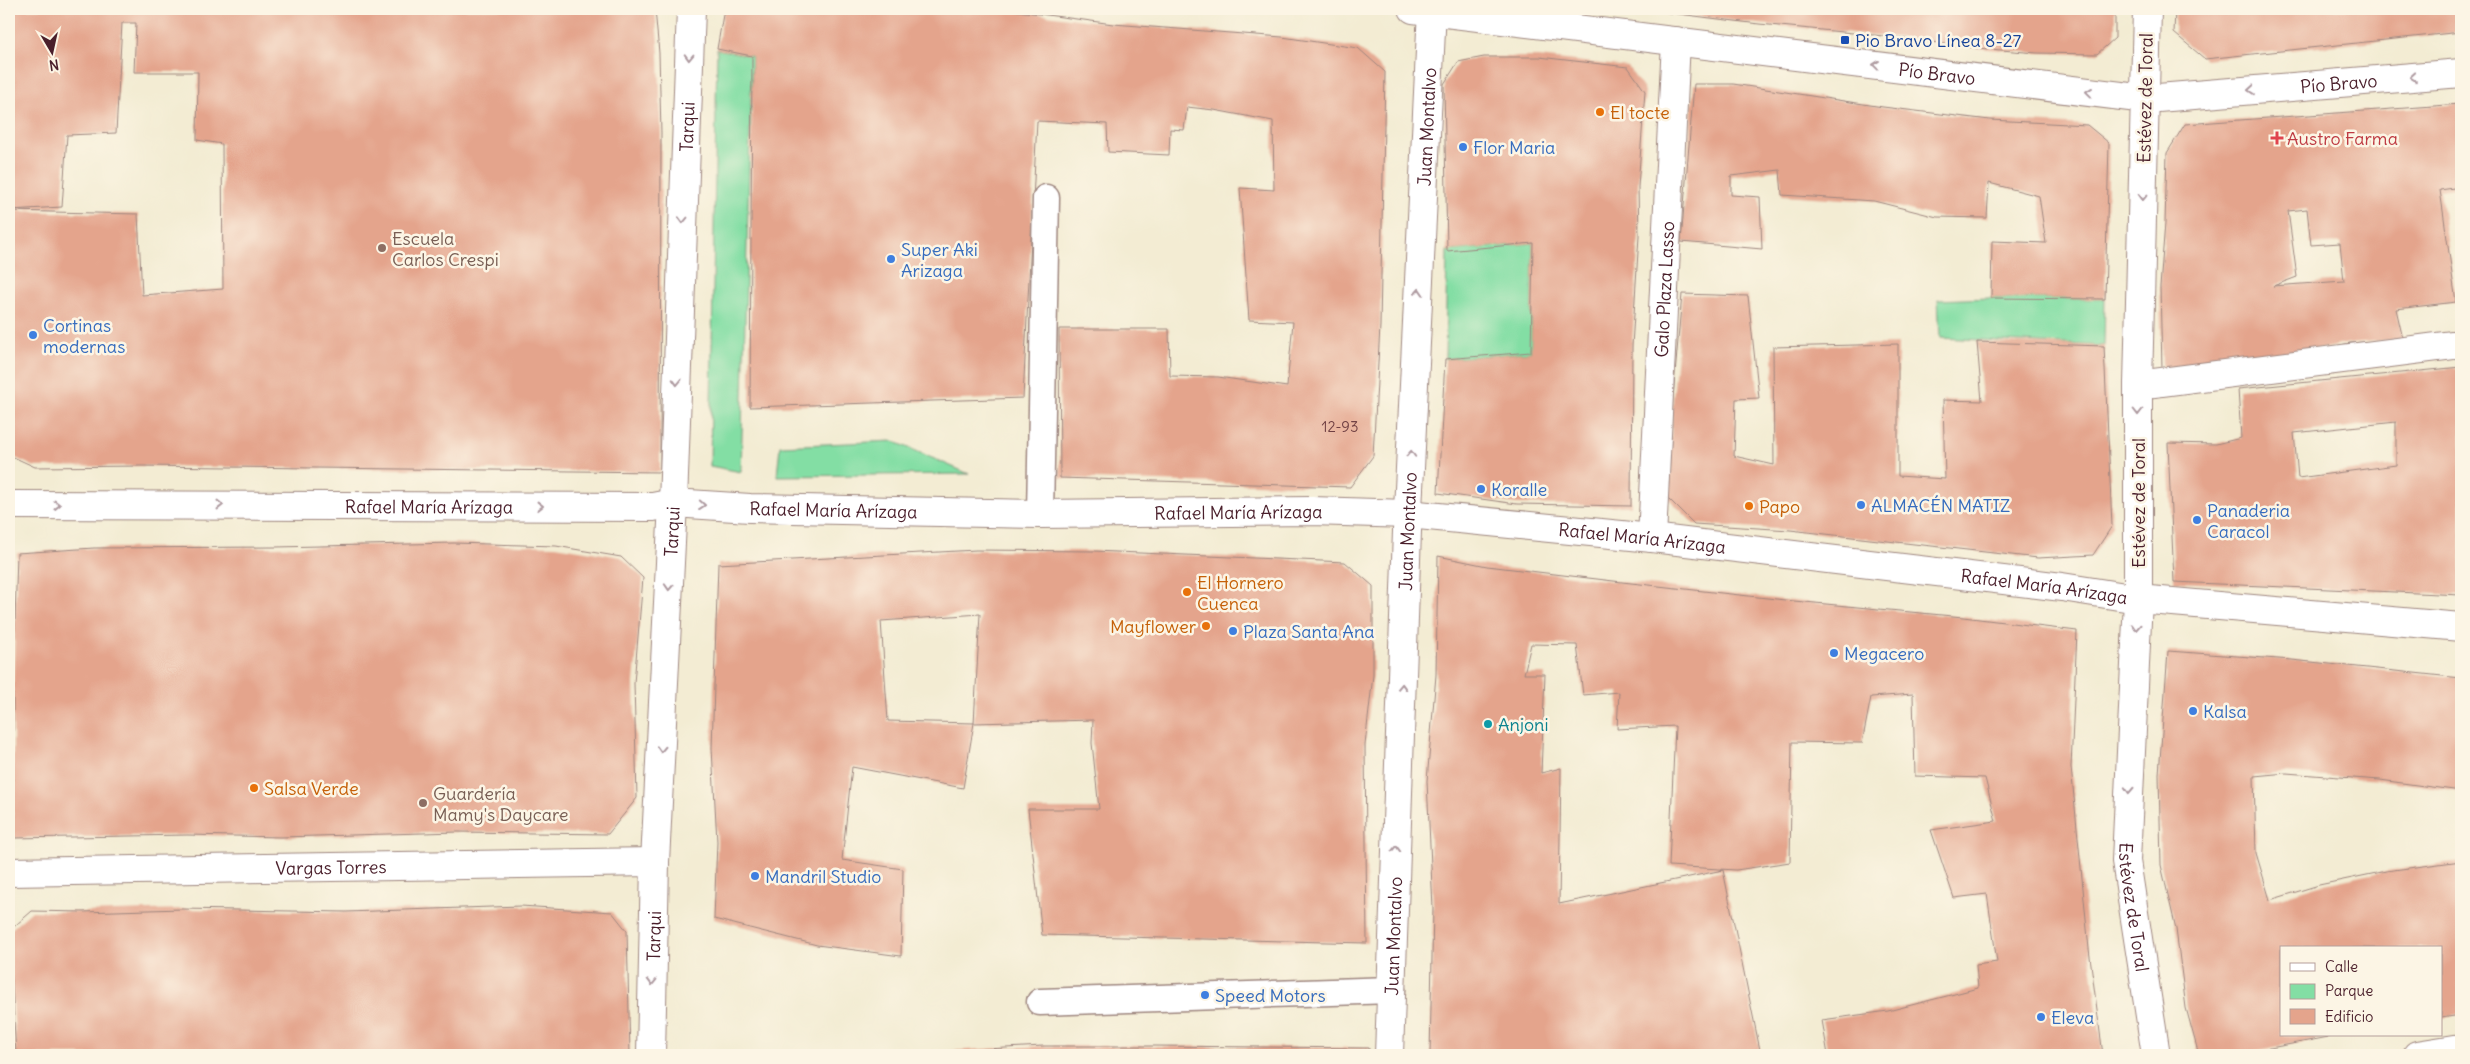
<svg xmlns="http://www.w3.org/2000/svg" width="2470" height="1064" font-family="Delius,sans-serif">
<rect width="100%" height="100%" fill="#fcf5e5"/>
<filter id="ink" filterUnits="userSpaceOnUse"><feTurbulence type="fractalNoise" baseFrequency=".02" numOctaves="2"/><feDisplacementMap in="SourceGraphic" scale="10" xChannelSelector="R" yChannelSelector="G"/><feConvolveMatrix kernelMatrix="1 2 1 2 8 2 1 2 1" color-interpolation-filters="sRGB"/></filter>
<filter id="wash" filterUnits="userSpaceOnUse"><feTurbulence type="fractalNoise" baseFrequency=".0096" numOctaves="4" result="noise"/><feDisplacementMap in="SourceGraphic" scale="20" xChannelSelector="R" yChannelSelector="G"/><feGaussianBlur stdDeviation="1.12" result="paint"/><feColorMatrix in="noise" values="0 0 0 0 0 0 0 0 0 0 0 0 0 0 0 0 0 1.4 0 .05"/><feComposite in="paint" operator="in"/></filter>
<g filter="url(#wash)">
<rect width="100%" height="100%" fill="#f3ecd3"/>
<!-- green -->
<path fill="#83dea4" stroke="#667e68" d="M717,49L752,56L741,472L710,466Z
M1533,243L1531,352L1445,359L1447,251Z
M1991,298L2105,299L2104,346L1940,338L1938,300Z
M893,441L969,474L777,476L780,446Z"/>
<g id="blocks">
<!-- building -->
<path fill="#e4a48c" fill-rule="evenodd" d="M9,9H655L659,53L661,133L660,472L142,466L35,467L9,455V211L138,214L142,295L223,289L222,144L197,140L198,72H134L136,23H122L116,133L67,135L62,207L9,210Z
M724,9H1003L1113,24L1282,37L1358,48L1385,72L1380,326L1373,456L1350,487L1060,478L1059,329H1169L1170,376L1218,377L1287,387L1293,322L1249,320L1240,188L1274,190L1273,121L1214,110L1187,107L1184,130L1170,129L1169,155L1108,152L1107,124L1037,121L1023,398L750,407L752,56L717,49Z
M1638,9H2115V38L2097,54L2037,53L1965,47L1905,38L1759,24Z
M2175,9H2461V32L2205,59L2174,33Z
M1484,57H1539L1628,67L1645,91L1638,187L1639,236L1632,346L1631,506L1517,504L1438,493L1445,359L1531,352L1533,243L1447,251L1444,84L1458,62Z
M1694,84H1733L1883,107L1990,120L2087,125L2109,143L2105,299L1991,298L1992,241L2046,243L2039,196L1989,183L1987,218L1937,217L1874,201L1782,195L1780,170L1731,176V195L1760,197L1762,249L1681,242Z
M2461,104V187L2440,190L2456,302L2396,309L2403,339L2350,343L2282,357L2162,368L2160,287L2165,223L2167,153L2185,124ZM2307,209L2311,245L2340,243L2344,281L2273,286L2297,277L2288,211Z
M1682,294L1748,296L1759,398L1736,399L1734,456L1774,465L1773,347L1898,344V476L1945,479L1943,400L1982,401L1977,342L2104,346L2112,526L2093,555L2038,558L1790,530L1694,524L1668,498L1673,398Z
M2461,367V595L2174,582L2168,443L2216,444L2241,438L2238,389ZM2396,422V465L2298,478L2294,433Z
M454,543L556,546L621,557L643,578L634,683L637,798L608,834L458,832L281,837L187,835L13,838V693L17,553L94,548L276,547Z
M976,550L1094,551L1345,562L1373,586V675L1365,745L1367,943L1042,935L1028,809H1099L1092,743L1093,720L974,723L980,614L881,621L888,721L974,723L963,788L852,767L842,860L903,869L901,956L817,945L714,919L717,842L712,748L718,564Z
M1438,556L1487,566L1622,582L1794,601L1963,617L2077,631L2071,767L2089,949L2103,1055H1828L1822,1020L1888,1011L1978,988L1976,965L1997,962L1987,894L1954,898L1931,830L1996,821L1985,778L1915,776L1913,694L1871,697L1862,743L1792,742L1790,862L1736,870L1669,866L1675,726L1617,729L1619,692L1583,695L1577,645L1531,644L1524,674H1545L1541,773L1561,768L1559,904L1723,870L1761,1055H1430L1433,908L1427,781L1436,675Z
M2168,651L2292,660L2461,678V791L2380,780L2286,773L2254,776L2256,853L2270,900L2319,885L2386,871L2461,861V1015L2441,1018V948H2281V1035L2334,1036L2233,1055H2199L2186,1008L2176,929L2161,865L2159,774Z
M521,906L612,912L627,931L630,1055H16L9,931L32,911L82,912L182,909L346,912Z
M1043,1046H1155L1369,1048L1368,1055L894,1054Z"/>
</g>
</g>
<g filter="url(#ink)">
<use href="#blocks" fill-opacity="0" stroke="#9e867f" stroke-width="1"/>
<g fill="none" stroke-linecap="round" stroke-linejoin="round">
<defs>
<path id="lane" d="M1040,514L1046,198
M1040,1002L1392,990"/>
<g id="street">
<path id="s1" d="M1413,9L2146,99L2461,73"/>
<path id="s2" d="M2147,9L2138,385V599L2126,861L2156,1055"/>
<path d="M2138,385L2453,345"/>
<path id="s3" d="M9,505L653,507L673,503L750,508L1040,514L1312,511L1408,514L1652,538L2062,587L2138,599L2461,627"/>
<path id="s4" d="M1652,538L1676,41"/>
<path id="s5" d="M9,872L655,862"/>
<path id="s6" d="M651,1055L655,862L673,503L691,9"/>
<path id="s7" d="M1389,1055L1407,531L1432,9"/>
<path d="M2417,1055L2461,1048"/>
</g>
</defs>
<!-- lane casing -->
<use href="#lane" stroke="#9e867f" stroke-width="29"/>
<!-- street casing -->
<use href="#street" stroke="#9e867f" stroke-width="30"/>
<!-- lane -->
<use href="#lane" stroke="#fff" stroke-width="26"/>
<!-- street -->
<use href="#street" stroke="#fff" stroke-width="28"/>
</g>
<!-- one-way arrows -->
<defs><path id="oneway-chevron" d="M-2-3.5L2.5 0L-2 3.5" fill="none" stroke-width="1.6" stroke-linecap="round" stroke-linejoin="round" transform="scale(1.25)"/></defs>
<g stroke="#ae9aa0">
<use href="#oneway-chevron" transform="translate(689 57) rotate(92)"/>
<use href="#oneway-chevron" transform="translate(1876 65) rotate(-173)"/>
<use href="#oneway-chevron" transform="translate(2413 77) rotate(175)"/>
<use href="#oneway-chevron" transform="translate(2251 90) rotate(175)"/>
<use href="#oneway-chevron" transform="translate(2089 92) rotate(-173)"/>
<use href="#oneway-chevron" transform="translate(2143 197) rotate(92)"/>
<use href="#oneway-chevron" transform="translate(683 220) rotate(92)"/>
<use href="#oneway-chevron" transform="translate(1419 292) rotate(-87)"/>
<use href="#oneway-chevron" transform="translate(677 382) rotate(92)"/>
<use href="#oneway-chevron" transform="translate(2138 412) rotate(90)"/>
<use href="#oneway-chevron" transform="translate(1411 454) rotate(-87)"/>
<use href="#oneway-chevron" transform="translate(57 505)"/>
<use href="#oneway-chevron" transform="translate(220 505)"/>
<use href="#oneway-chevron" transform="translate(702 505) rotate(4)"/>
<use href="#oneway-chevron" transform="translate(540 506)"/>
<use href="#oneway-chevron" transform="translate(669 587) rotate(93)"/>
<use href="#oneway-chevron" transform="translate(2136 627) rotate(93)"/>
<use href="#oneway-chevron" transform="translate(1402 687) rotate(-88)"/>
<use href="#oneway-chevron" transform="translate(661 749) rotate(93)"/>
<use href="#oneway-chevron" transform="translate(2129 790) rotate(93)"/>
<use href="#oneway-chevron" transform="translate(1396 849) rotate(-88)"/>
<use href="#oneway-chevron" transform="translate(652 982) rotate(91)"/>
</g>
</g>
<!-- markers -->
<rect fill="#1a4fb4" stroke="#fcf5e5" stroke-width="2" x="1840" y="35" width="10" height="10" rx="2.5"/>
<g fill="#e8710a" stroke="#fcf5e5" stroke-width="2">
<circle cx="1600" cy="112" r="5"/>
<circle cx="1749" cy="506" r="5"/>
<circle cx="1187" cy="592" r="5"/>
<circle cx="1206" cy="626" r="5"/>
<circle cx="254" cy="788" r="5"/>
</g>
<path fill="#e0444e" stroke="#fcf5e5" stroke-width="2" d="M2274.5 130.5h5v5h5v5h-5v5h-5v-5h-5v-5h5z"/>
<g fill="#3f7fe0" stroke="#fcf5e5" stroke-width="2">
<circle cx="1463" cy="147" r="5"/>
<circle cx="891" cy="259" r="5"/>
<circle cx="33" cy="335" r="5"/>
<circle cx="1481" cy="489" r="5"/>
<circle cx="1861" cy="505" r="5"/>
<circle cx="2197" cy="520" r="5"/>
<circle cx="1233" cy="631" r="5"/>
<circle cx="1834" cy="653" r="5"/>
<circle cx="2193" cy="711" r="5"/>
<circle cx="755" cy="876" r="5"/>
<circle cx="1205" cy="995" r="5"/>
<circle cx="2041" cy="1017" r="5"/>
</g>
<g fill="#8d6e63" stroke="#fcf5e5" stroke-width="2">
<circle cx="382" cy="248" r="5"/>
<circle cx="423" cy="803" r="5"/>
</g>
<circle fill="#0f9aa8" stroke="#fcf5e5" stroke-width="2" cx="1488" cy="724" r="5"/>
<g text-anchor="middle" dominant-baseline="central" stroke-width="5" stroke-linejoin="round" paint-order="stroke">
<!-- number labels -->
<g font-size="15" fill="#704043">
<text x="1340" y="426">12-93</text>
</g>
<!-- transit labels -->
<g font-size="18" fill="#164399" stroke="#fcf5e5" text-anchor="start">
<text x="1855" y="40">Pio Bravo Línea 8-27</text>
</g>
<!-- street labels -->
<g font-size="18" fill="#4a1f2b" stroke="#fcf5e5">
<text stroke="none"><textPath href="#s1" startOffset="528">Pío Bravo</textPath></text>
<text stroke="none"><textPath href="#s1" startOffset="932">Pío Bravo</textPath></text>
<text transform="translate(2145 98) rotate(-89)">Estévez de Toral</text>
<text stroke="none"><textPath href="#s6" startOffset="929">Tarqui</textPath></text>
<text stroke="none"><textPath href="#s7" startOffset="929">Juan Montalvo</textPath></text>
<text stroke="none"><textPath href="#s4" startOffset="249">Galo Plaza Lasso</textPath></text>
<text transform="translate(2138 503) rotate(-90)">Estévez de Toral</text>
<text stroke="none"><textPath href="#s3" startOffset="420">Rafael María Arízaga</textPath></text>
<text stroke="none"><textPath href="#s3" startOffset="825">Rafael María Arízaga</textPath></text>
<text stroke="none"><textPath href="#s3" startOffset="1230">Rafael María Arízaga</textPath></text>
<text stroke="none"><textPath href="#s6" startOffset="524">Tarqui</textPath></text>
<text stroke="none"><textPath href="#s7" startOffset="524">Juan Montalvo</textPath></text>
<text stroke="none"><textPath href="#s3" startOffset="1635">Rafael María Arízaga</textPath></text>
<text stroke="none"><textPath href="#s3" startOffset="2040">Rafael María Arízaga</textPath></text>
<text stroke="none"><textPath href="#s5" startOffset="322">Vargas Torres</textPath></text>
<text stroke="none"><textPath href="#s2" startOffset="899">Estévez de Toral</textPath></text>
<text stroke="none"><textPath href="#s6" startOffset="119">Tarqui</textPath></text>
<text stroke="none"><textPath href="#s7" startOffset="119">Juan Montalvo</textPath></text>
</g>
<!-- food labels -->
<g font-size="18" fill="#c56008" stroke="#fcf5e5" text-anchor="start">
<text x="1610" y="112">El tocte</text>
<text x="1759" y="506">Papo</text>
<text x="1197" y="582">El Hornero<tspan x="1197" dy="21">Cuenca</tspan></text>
<text x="1196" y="626" text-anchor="end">Mayflower</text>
<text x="264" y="788">Salsa Verde</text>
</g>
<!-- health labels -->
<g font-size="18" fill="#be3a42" stroke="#fcf5e5" text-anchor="start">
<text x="2287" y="138">Austro Farma</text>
</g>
<!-- shop labels -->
<g font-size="18" fill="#366cbe" stroke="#fcf5e5" text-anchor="start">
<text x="1473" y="147">Flor Maria</text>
<text x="901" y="249">Super Aki<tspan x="901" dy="21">Arizaga</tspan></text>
<text x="43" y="325">Cortinas<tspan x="43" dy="21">modernas</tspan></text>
<text x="1491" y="489">Koralle</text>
<text x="1871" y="505">ALMACÉN MATIZ</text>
<text x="2207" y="510">Panaderia<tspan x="2207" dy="21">Caracol</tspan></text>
<text x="1243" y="631">Plaza Santa Ana</text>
<text x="1844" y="653">Megacero</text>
<text x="2203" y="711">Kalsa</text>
<text x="765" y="876">Mandril Studio</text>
<text x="1215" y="995">Speed Motors</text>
<text x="2051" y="1017">Eleva</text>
</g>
<!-- education labels -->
<g font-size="18" fill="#785e54" stroke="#fcf5e5" text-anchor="start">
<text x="392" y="238">Escuela<tspan x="392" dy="21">Carlos Crespi</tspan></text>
<text x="433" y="793">Guardería<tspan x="433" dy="21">Mamy's Daycare</tspan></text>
</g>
<!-- culture labels -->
<g font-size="18" fill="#0d838f" stroke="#fcf5e5" text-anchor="start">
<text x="1498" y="724">Anjoni</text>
</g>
</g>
<!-- margin -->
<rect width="2470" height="1064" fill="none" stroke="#fcf5e5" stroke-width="30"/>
<!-- legend -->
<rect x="2280" y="946" width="162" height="90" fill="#fcf5e5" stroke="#b59f9b"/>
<rect x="2290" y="963" width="25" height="8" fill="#ffffff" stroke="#b59f9b"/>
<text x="2325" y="972" font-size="15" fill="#4a1f2b">Calle</text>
<rect x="2290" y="984" width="25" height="15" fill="#83dea4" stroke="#b59f9b"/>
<text x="2325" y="996" font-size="15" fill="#4a1f2b">Parque</text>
<rect x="2290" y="1009" width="25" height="15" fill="#e4a48c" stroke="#b59f9b"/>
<text x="2325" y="1022" font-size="15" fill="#4a1f2b">Edificio</text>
<!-- north arrow -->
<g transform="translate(52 52) rotate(171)" stroke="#fcf5e5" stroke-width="4" paint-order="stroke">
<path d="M0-4L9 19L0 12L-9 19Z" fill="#4a1f2b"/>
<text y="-8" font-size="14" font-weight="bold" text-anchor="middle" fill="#4a1f2b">N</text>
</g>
</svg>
